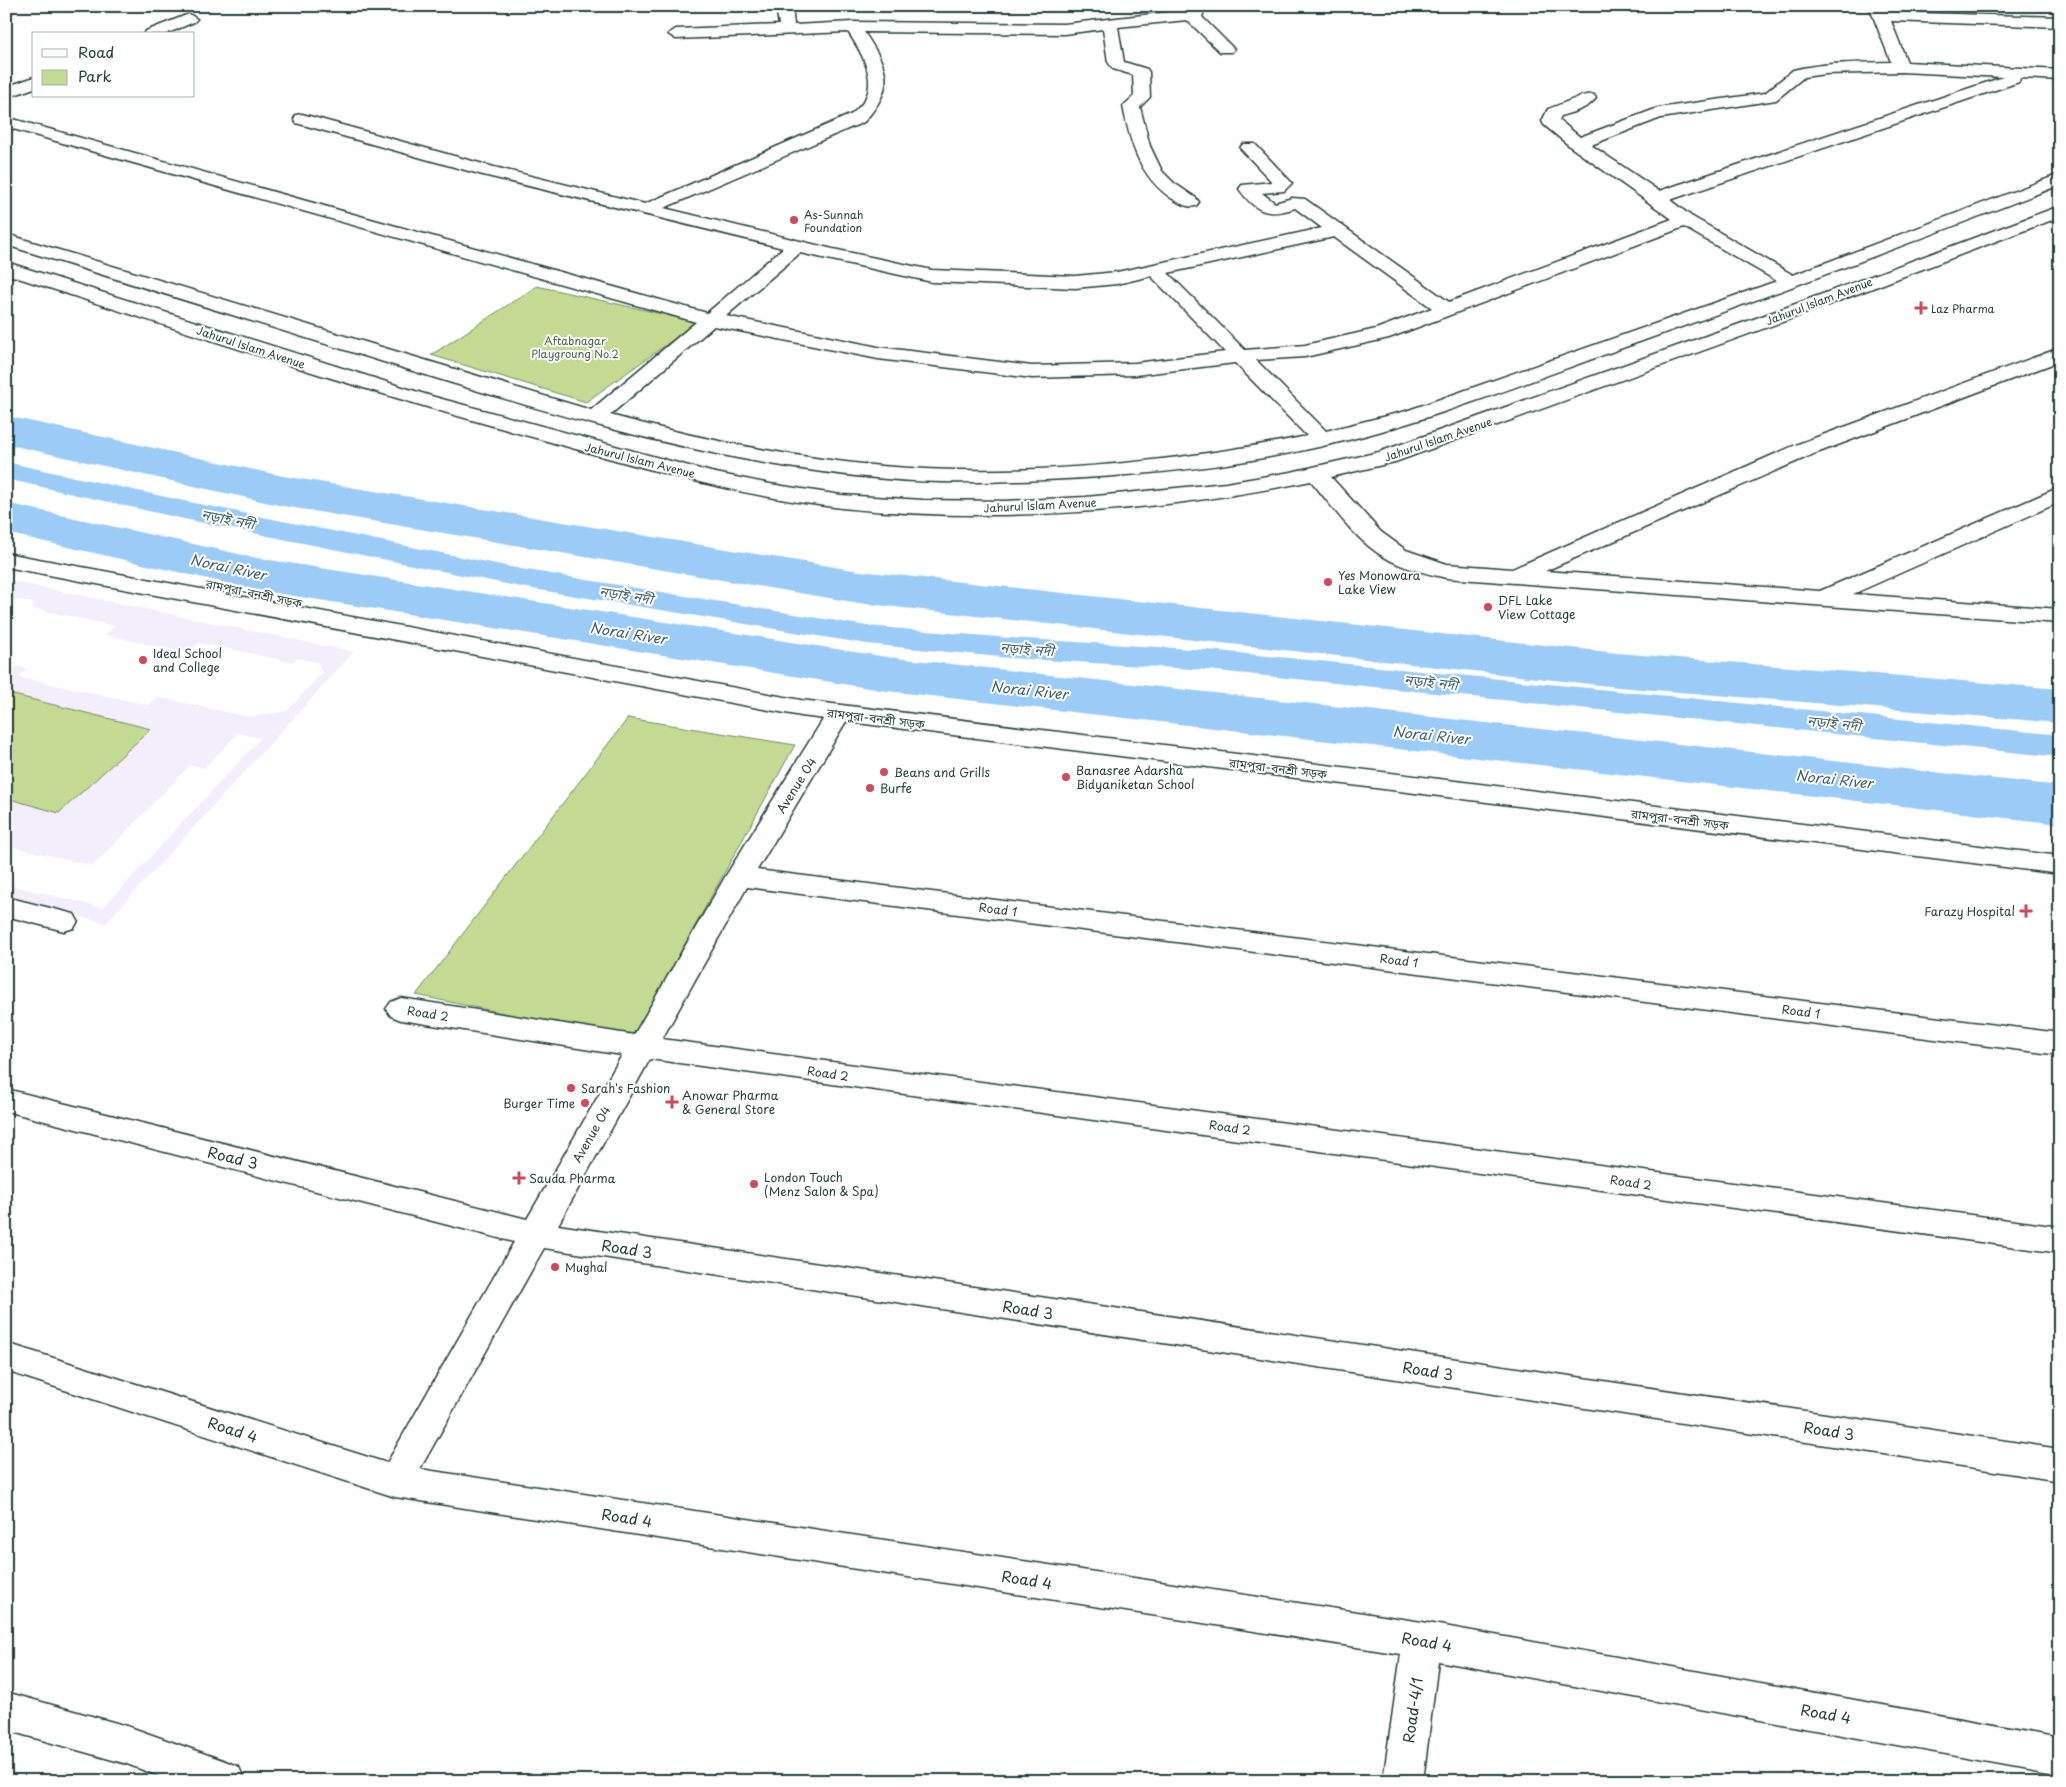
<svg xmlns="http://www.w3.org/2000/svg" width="2066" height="1787" font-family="'Playpen Sans','Noto Sans Bengali',sans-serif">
<rect width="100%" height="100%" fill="#fff"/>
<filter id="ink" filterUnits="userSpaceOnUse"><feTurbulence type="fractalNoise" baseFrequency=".02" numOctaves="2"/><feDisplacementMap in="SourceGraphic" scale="10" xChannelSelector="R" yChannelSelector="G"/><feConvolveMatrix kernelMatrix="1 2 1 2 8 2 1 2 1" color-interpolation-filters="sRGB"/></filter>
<g filter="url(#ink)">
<!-- built -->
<path fill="#f4edfb" d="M6,580L354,652L106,923L6,898V884L103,908L261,738L238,733L204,768L190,765L93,866L6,845V664L27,669L19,677L149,705L157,697L249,717L287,711L322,673L317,662L297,658L292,662L199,643L188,653L105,635L115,626L31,608L36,604L20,600L6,603Z"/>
<!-- green -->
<path fill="#c2da91" stroke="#708c62" d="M537,286L698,322L586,402L431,355Z
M6,693L151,729L59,813L6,798Z
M628,718L795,745L632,1040L416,995Z"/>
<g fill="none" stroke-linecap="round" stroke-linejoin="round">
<!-- canal -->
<path fill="#9bcbf7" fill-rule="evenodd" d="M6,462L184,501L521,569L867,626L1010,638L1208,650L2060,735V757L1208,670L1010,658L867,644L521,587L184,519L6,479Z"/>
<!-- river -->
<path fill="#9bcbf7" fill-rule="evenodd" d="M6,416L283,476L859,571L1618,653L2060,689V723L1618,687L859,603L283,506L6,444Z
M6,503L257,558L887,657L2060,786V824L887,691L257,590L6,533Z"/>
<defs>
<path id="minor" d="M776,6H792L794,25L853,22L1064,24L1187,10L1184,6H1200L1204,11L1202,17L1234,49L1232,52H1220L1187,20L1118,27L1124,62L1147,69L1149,72L1150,97L1140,107L1150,146L1162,171L1174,183L1196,198L1199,202L1196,206C1186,208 1180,203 1171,198C1139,176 1130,142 1123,106L1134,96L1133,75L1113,69L1108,62L1103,29L1064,34L864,32C889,69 896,86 864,122L664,208L833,249L932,270L1075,276L1117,272L1322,228L1295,208C1268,217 1256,213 1239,189L1242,185L1272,182L1240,148L1243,144H1255L1292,183L1284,191L1262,193L1275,203L1292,198L1305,199L1449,302L1672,219L1572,148L1544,125L1542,121L1548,109C1559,106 1585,92 1594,95L1596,98C1588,109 1573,112 1561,116L1559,120L1580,137L1658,108L1765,93L1793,70C1825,62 1859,63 1891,62L1869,6H1885L1887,12L2060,17V27L1891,21L1907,62L2060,70V80L2020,78L2019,82L1670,200L1691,216L1793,275L2060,174V185C1916,241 1773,295 1628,346C1527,382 1426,423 1323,446C1233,467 1139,476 1046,480C993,482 939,484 886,479C725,466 569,419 416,372C279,330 143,287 6,245V234L591,410L696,322L6,127V117L707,313L783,248L483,175L296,123L294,119L296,115L302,114L494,167L645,204L852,114C856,110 862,105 865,99C877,77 860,50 848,32L676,39L668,34L676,29L779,25ZM1901,72L2003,77L1659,191L1591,145L1661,118L1776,100L1804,77L1825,74ZM1684,227L1777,281L1406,411L1326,431L1256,360L1305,357L1389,338ZM1334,237L1432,308L1376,329L1305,345L1245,350L1168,273ZM800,253L932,282L1075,288L1117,284L1151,276L1225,352L1135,363L1032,366L878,347L726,316ZM714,326L878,359L1032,378L1135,375L1235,363L1307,436C1172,463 1019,478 881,466C789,457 699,439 610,415Z
M189,14L197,19L194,22L166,34H144L146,31Z
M34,77V88L6,98V87Z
M2060,206V217L1804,314L1395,462L1331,477L1381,532L1406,550L1447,564L1512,569L1798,444L2060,348V361L1814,454L1545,571L1820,591L2060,487V502L1853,594L2060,609V623L1446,578C1425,573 1402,568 1384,557C1354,539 1333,507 1311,481C1160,512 995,524 842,508C741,497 644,468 547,441C365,392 186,332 6,274V262L431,396L711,472L770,484L841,495L923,500L1004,501L1086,497L1226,483L1291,472L1379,452L1790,306Z
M839,705L848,708L851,713L757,870L2060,1033V1055L747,887L662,1039L2060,1227V1253L650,1059L558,1225L2060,1449V1481L544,1248L420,1469L1422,1622L2060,1737V1775L1438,1661L1423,1781H1383L1401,1654L395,1497L6,1371V1343L387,1463L514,1242L6,1111V1089L527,1219L622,1055L401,1020L391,1016L386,1009L391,1002L401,998L634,1035L725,877L827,713L830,708Z
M6,897L74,914L78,921L74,928L64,931L6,916Z
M6,1692L127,1726L225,1761L239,1767L245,1781H172L127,1764L6,1730Z"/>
<path id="major" d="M6,553L801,700L2060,856V874L801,716L6,567Z"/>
</defs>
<!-- minor casing -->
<use href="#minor" stroke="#1f3d34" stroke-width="3"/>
<!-- major casing -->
<use href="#major" stroke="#1f3d34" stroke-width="3"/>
<!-- minor -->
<use href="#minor" fill="#fff" fill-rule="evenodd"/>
<!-- major -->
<use href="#major" fill="#fff" fill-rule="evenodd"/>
</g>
</g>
<!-- markers -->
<g fill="#d1495b" stroke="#fff" stroke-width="2">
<circle cx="794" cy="220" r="5"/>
<path d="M1918.5 300.5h5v5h5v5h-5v5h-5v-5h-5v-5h5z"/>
<circle cx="1328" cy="582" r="5"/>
<circle cx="1488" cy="607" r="5"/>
<circle cx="143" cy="660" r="5"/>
<circle cx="884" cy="772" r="5"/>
<circle cx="1066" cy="777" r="5"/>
<circle cx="870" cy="788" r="5"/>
<path d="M2023.5 903.5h5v5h5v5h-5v5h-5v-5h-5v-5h5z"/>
<circle cx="571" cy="1088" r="5"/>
<path d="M669.5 1094.5h5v5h5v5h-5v5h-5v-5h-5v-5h5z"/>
<circle cx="585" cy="1103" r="5"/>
<path d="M516.5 1170.5h5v5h5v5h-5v5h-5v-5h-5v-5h5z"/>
<circle cx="754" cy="1184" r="5"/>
<circle cx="555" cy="1267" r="5"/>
</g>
<g text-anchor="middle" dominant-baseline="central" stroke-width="4" stroke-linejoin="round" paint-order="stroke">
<!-- far-poi labels -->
<g font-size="11" fill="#1f3d34" stroke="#fff" text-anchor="start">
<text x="804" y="214">As-Sunnah<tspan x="804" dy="13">Foundation</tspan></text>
<text x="1931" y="308">Laz Pharma</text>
</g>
<!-- far-street labels -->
<g font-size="11" fill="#1f3d34" stroke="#fff">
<text transform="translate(1819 301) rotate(-21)">Jahurul Islam Avenue</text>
<text transform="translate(251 347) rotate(18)">Jahurul Islam Avenue</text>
<text transform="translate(1438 439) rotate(-19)">Jahurul Islam Avenue</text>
<text transform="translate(640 460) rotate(14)">Jahurul Islam Avenue</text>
<text transform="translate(1040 505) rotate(-3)">Jahurul Islam Avenue</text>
</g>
<!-- far-park labels -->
<g font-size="11" fill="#48644b" stroke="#fff">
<text x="575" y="340">Aftabnagar<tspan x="575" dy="13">Playgroung No.2</tspan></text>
</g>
<!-- poi labels -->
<g font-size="12" fill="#1f3d34" stroke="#fff" text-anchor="start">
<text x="1338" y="575">Yes Monowara<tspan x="1338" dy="14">Lake View</tspan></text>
<text x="1498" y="600">DFL Lake<tspan x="1498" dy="14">View Cottage</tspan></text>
<text x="153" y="653">Ideal School<tspan x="153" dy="14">and College</tspan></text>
<text x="1076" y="770">Banasree Adarsha<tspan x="1076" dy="14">Bidyaniketan School</tspan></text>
<text x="894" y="772">Beans and Grills</text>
<text x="880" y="788">Burfe</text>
<text x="2015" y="911" text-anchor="end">Farazy Hospital</text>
<text x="581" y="1088">Sarah's Fashion</text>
<text x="682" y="1095">Anowar Pharma<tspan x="682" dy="14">&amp; General Store</tspan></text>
<text x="575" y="1103" text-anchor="end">Burger Time</text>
<text x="764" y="1177">London Touch<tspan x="764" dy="14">(Menz Salon &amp; Spa)</tspan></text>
<text x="529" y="1178">Sauda Pharma</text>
<text x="565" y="1267">Mughal</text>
</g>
<!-- street labels -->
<g font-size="12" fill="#1f3d34" stroke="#fff">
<text transform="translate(254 593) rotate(12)">রামপুরা-বনশ্রী সড়ক</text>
<text transform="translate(876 718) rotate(7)">রামপুরা-বনশ্রী সড়ক</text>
<text transform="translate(1278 768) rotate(7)">রামপুরা-বনশ্রী সড়ক</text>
<text transform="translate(796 785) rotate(-58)">Avenue 04</text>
<text transform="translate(1680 819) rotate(7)">রামপুরা-বনশ্রী সড়ক</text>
<text transform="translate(998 909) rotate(7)">Road 1</text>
<text transform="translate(1399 960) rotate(7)">Road 1</text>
<text transform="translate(1801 1011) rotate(7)">Road 1</text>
<text transform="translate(428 1013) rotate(9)">Road 2</text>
<text transform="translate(828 1073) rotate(8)">Road 2</text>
<text transform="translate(1230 1127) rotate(8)">Road 2</text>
<text transform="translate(591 1134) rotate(-60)">Avenue 04</text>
<text transform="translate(1631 1182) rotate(8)">Road 2</text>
</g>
<!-- water labels -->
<g font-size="14" font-style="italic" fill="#3e6065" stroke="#fff">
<text transform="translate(228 519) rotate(11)">নড়াই নদী</text>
<text transform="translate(228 567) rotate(12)">Norai River</text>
<text transform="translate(626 595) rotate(9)">নড়াই নদী</text>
<text transform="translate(628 633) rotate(9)">Norai River</text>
<text transform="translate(1027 649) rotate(4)">নড়াই নদী</text>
<text transform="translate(1431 682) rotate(6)">নড়াই নদী</text>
<text transform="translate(1029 690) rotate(6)">Norai River</text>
<text transform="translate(1834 723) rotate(6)">নড়াই নদী</text>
<text transform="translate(1431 735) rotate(6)">Norai River</text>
<text transform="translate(1834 779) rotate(6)">Norai River</text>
</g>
<!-- near-street labels -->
<g font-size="15" fill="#1f3d34" stroke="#fff">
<text transform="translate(233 1157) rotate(14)">Road 3</text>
<text transform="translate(627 1248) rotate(9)">Road 3</text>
<text transform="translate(1028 1309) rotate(9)">Road 3</text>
<text transform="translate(1428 1370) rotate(9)">Road 3</text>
<text transform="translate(233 1429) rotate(18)">Road 4</text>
<text transform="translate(1829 1430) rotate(9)">Road 3</text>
<text transform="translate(627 1517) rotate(9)">Road 4</text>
<text transform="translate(1027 1579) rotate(9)">Road 4</text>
<text transform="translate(1427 1641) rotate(10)">Road 4</text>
<text transform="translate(1412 1710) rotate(-82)">Road-4/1</text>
<text transform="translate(1826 1713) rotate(10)">Road 4</text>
</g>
</g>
<!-- margin -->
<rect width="2066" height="1787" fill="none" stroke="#fff" stroke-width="25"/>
<rect x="12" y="12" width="2041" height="1762" fill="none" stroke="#1f3d34" stroke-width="2" filter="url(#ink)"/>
<!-- legend -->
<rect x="32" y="32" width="162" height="65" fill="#ffffff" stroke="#a5b1ae"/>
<rect x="42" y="49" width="25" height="8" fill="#ffffff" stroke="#a5b1ae"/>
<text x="78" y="58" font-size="15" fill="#1f3d34">Road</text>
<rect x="42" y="70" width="25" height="15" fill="#c2da91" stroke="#a5b1ae"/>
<text x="78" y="82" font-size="15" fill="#1f3d34">Park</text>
</svg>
